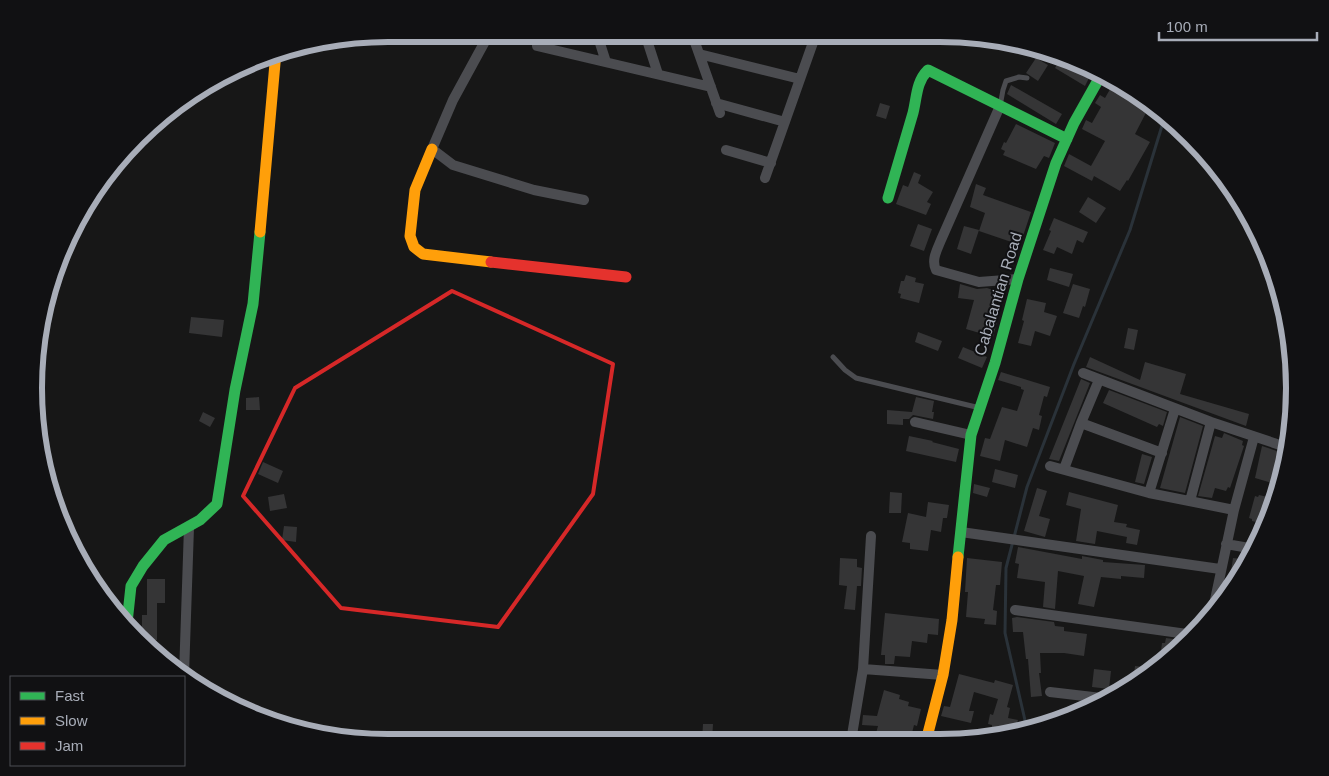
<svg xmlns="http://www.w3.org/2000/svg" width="1329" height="776" font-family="Arial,sans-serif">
<rect width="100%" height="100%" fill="#171717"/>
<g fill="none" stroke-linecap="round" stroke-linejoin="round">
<!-- stream -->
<path stroke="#2a3239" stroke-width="3" d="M1027,729L1005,633L1006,568L1027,487L1074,364L1130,230L1165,116"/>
</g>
<!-- building -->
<path fill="#353536" d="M1036,58L1048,65L1038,81L1026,73Z
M1060,60L1089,78L1085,86L1055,68Z
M1113,84L1150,105L1135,134L1150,142L1128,181L1127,180L1120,191L1094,176L1092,181L1064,166L1069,154L1091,166L1105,141L1082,129L1086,120L1092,123L1101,107L1095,103L1100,95L1105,98Z
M1011,85L1062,114L1056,124L1007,94Z
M880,103L890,106L886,119L876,116Z
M1016,124L1055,143L1049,158L1044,156L1036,169L1003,155L1005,151L1001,149L1004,142L1006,143Z
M914,172L921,175L918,183L933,192L927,202L931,204L926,215L896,204L903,185L908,187Z
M976,184L986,188L983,195L1031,212L1020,245L979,231L985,213L970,207Z
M1088,197L1106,208L1096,223L1079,212Z
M1054,218L1088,232L1083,243L1077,240L1072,254L1057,247L1054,254L1043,250L1051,231L1049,230Z
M918,224L932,229L924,251L910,246Z
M964,226L979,230L971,254L957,249Z
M1050,268L1073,274L1069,287L1047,280Z
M906,275L916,278L915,282L924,284L919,303L900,298L901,294L898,293L901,281H904Z
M960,284L977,289L987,288L996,291L988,319L997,322L993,337L966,329L974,300L958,298Z
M1073,284L1090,289L1085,307L1083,306L1079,318L1063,313Z
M1027,299L1046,303L1044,312L1057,316L1050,336L1035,331L1031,346L1018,343L1024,321L1022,320Z
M191,317L224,320L222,337L189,333Z
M1128,328L1138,330L1134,350L1124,348Z
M918,332L942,341L938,351L915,342Z
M963,347L987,357L982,368L958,358Z
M1090,357L1140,380L1145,362L1186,374L1180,394L1249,414L1246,426L1086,367Z
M1001,372L1050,387L1047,397L1044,396L1039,415L1042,416L1039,430L1033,428L1027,447L1005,440L1000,461L980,456L985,438L990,439L1002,407L1017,411L1024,390L1021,389V387L998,380Z
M1081,379L1090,383L1059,461L1049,459Z
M1109,390L1167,412L1163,426L1159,424L1157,427L1103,403Z
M259,397L260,410H246V398Z
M916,397L934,401L932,412H934L933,419L913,415L909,419H903V425L887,424V410L912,412Z
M203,412L215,418L210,427L199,421Z
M1180,417L1203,426L1185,493L1160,488Z
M1224,433L1243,441L1242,445L1244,446L1230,488L1228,487L1226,491L1215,488L1212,498L1198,496L1215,436L1222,438Z
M909,436L933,441L932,442L959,449L956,462L906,451Z
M1262,446L1289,455L1282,478L1274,475L1272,483L1255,478Z
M1142,454L1152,457L1144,484L1135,482Z
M263,462L283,471L278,483L258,474Z
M995,469L1018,475L1015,488L992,482Z
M974,484L990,488L987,497L973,493Z
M1037,488L1047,491L1039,516L1050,519L1045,537L1024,531Z
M890,492L902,493L901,513H889Z
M1069,492L1118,505L1114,522L1127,524L1126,527L1140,530L1137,545L1126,543L1127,537L1097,531L1095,544L1076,541L1081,509L1066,505Z
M284,494L287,508L270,511L268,497Z
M1259,495L1276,499L1268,525L1252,521V519L1249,518L1255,496L1258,497Z
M928,502L949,505L947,518H943L941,532L931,530L928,551L910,549V543L902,542L908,513L926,517Z
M284,526L297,527L296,542L282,540Z
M1018,547L1082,559V556L1103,560V562L1145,565L1144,578L1121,576V579L1101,577L1094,607L1078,604L1084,576L1058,571L1055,609L1043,607L1045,582L1017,578L1019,564L1015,563Z
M840,558L857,559V567L862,568L861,586H857L855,610L844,609L847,586L839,585Z
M967,558L1002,562L1000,585H996L993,610L997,611L996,625L984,624L985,619L966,617L968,592H965Z
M1233,558L1249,560L1230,591L1233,571H1231Z
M147,579H165V603H157V640H145L142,637V615H147Z
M885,613L939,619L938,635L928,634L927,643L912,641L910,657L895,656L894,664H885V655H881Z
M1017,617L1054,622L1055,626L1064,627V631L1087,634L1084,656L1064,653H1040L1041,673H1039L1042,696L1031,697L1028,659H1026L1023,632H1013L1012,618Z
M1166,638L1188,641L1163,660L1164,652L1161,651L1162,643H1165Z
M1135,666L1153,668L1133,683Z
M1094,669L1111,671L1109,689L1092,687Z
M959,674L994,683L995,680L1013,685L1007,707L1010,708L1008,718L1018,720L1015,731L991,736L992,725L988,724L990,714L993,715L998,699L974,692L969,711H974L971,723L941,716L944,706L950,707Z
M884,690L900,695L899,699L909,702L908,706L921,709L917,726L914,725L910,741H894L875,737L878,726L862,725L863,715L877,716Z
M703,724H713L712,741H702Z"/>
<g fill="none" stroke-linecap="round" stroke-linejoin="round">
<!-- lane -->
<path stroke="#4b4c50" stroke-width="5" d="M1000,106L1003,90L1006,81L1019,77L1027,78
M833,357L845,370L856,378L980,408"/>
<!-- street -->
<path stroke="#4b4c50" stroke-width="10" d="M489,34L453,100L432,149L453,165L534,190L584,200
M597,34L606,62
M645,34L658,74
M692,34L720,113
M799,34L815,38
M537,46L711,87
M699,54L800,79
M716,103L785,122
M1000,106L941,240C937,250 931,260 936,270L979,282L1018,279
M726,150L771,163
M765,178L816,34
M1083,373L1211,422L1289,448
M915,422L971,435
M1081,423L1162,453
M1050,466L1149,493L1234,510
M1064,469L1081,423L1099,380
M1149,493L1175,409
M1190,501L1211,422
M961,532L1220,569
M1226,544L1255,549
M1015,610L1194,635
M1212,614L1234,510L1254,437
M863,669L943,675
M184,675L189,527
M1050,692L1110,699
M851,741L863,669L871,536"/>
<!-- fast -->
<path stroke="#30b455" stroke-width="11" d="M888,198C896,170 905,141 913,113C917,97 916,82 928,70L1067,139
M958,557L971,435L995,363L1018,279L1056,163L1074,123L1101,75
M127,623L131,586L143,566L164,540L200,520L217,504L235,390L253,304L260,232"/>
<!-- slow -->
<path stroke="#ff9f0a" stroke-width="11" d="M432,149L415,190L410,236L414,247L423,254L491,262
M260,232L276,52
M926,741L943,675L952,620L958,557"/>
<!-- jam -->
<path stroke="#e5322d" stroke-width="11" d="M491,262L626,277"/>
</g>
<!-- marked area -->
<path fill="none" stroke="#d62828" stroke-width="4" stroke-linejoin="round" d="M452,291L613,364L593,494L498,627L341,608L243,496L295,388Z"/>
<g text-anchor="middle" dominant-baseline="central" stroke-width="4" stroke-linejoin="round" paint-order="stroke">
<!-- street labels -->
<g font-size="16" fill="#a8adb8" stroke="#111113">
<text transform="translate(998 294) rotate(-73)">Cabalantian Road</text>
</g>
</g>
<!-- crop -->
<path d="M0 0H1329V776H0ZM388 42H940A346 346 0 0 1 1286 388V388A346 346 0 0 1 940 734H388A346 346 0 0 1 42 388V388A346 346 0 0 1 388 42Z" fill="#111113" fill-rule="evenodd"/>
<path fill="none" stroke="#a8adb8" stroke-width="6" d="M388 42H940A346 346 0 0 1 1286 388V388A346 346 0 0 1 940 734H388A346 346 0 0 1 42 388V388A346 346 0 0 1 388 42Z"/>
<!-- legend -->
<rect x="10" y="676" width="175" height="90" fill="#111113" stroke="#4d4f55"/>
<rect x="20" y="692" width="25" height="8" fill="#30b455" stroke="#4d4f55"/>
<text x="55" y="701" font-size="15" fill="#a8adb8">Fast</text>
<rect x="20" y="717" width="25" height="8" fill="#ff9f0a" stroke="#4d4f55"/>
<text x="55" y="726" font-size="15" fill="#a8adb8">Slow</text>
<rect x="20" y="742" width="25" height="8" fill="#e5322d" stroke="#4d4f55"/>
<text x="55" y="751" font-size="15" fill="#a8adb8">Jam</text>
<!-- scale -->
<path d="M1159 32v8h158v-8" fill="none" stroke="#a8adb8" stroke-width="2.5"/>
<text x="1166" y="32" font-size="15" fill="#a8adb8" stroke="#111113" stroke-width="4" paint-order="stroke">100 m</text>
</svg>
